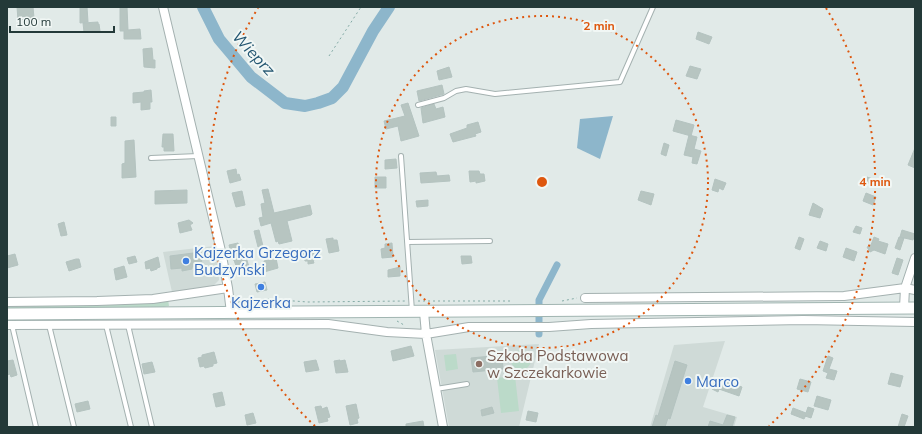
<svg xmlns="http://www.w3.org/2000/svg" width="922" height="434" font-family="Mulish,sans-serif">
<rect width="100%" height="100%" fill="#e1eae8"/>
<!-- built -->
<path fill="#cfdad7" d="M215,246L218,257L219,280L212,287L172,292L163,252Z
M725,341L703,407L737,417L734,427H650L674,345Z
M539,344L519,427H449L435,350Z"/>
<!-- green -->
<path fill="#bbdac9" d="M168,299L169,306L159,308L7,309V305C60,305 116,309 168,299Z
M511 360a10 10 0 1 1 20 0a10 10 0 1 1-20 0Z
M456,354L458,369L446,371L444,355Z
M515,376L519,411L501,413L497,378Z"/>
<!-- water -->
<path fill="#8db6cb" d="M613,116L600,159L577,148L580,119Z"/>
<g fill="none" stroke-linecap="round" stroke-linejoin="round">
<!-- canal -->
<path stroke="#8db6cb" stroke-width="7" d="M539,334V300L557,265"/>
<!-- river -->
<path stroke="#8db6cb" stroke-width="12" d="M203,7L219,39L251,77L285,103L305,106L318,103L332,98L343,87L373,31L389,7"/>
</g>
<!-- building -->
<path fill="#b7c5c1" stroke="#b4c3c0" d="M17,7H33L34,18L18,20Z
M80,7H87L88,22L80,23Z
M120,7H127L128,30L140,29L141,39H124V31H120Z
M98,22V24H99L100,31L84,32L83,23Z
M698,32L712,37L709,44L696,39Z
M152,48L153,60H155V68L144,67L143,49Z
M690,66L701,69L697,79L686,76Z
M449,67L452,77L439,80L437,71Z
M442,85L444,94L419,101L417,91Z
M151,90L152,102H150V109L141,110V102L133,103V93L144,92V91Z
M408,103L419,136L401,141L398,126L386,129L384,121L405,116L401,105Z
M434,104L436,109L443,107L445,117L423,123L421,108Z
M111,117H116V126H111Z
M676,120L694,125L691,136L673,131Z
M478,122L481,132L475,134L476,136L453,142L450,134L467,128V125Z
M163,134H173L174,151H164V147H162Z
M689,135L697,137L694,149L701,151L697,164L692,163L693,157L684,155Z
M134,140L136,177L122,178V164L125,163V141Z
M664,143L669,145L666,156L661,154Z
M915,148V168L908,165Z
M396,159L397,168L385,169V160Z
M236,169L237,175L239,174L241,180L230,183L227,171Z
M469,171H479L480,174H484L485,181L476,183V181L470,182Z
M436,172L437,176L449,175L450,181L421,183L420,173Z
M375,177H386V188H375Z
M867,177L873,179L871,184L865,182Z
M715,179L726,183L723,190L719,188L718,192L712,190Z
M268,189L274,213L310,205L312,214L311,215L287,221L292,241L279,244L278,241L276,242L271,223L261,226L259,218L263,217L261,204L265,203L262,190Z
M187,190V203L155,204V191Z
M242,191L245,205L236,207L232,193Z
M641,191L654,194L651,205L638,200Z
M866,193L876,197L873,205L863,201Z
M428,200V206L417,207L416,201Z
M813,203L823,209L820,218L809,215Z
M189,220L193,223L190,225L192,230L180,233L178,223Z
M64,222L67,235L61,236L58,224Z
M856,226L862,228L860,234L853,232Z
M259,230L263,246L258,247L254,231Z
M902,230L915,234L913,240L900,237Z
M799,237L804,239L800,250L795,248Z
M874,237L879,239L878,241L888,244L885,254L874,250L870,252L867,247L871,245Z
M899,237L904,238L900,250L895,248Z
M333,238V240H337L339,251L329,253L326,239Z
M820,241L828,244L826,251L817,248Z
M238,243L242,258L246,257L249,267L239,269L238,266H236L234,260H233L229,245Z
M392,243L393,257L382,258L381,249L385,248V244Z
M846,248L857,252L854,261L843,257Z
M316,249L317,259L313,260L314,263L308,264V261H305L303,251Z
M201,252L202,266L192,267V269L182,271V268L171,269L170,256Z
M15,254L18,265L7,268V256Z
M135,256L137,262L129,264L127,258Z
M461,256H471L472,263L462,264Z
M158,257L160,267L157,268V269L151,271L150,268L146,269L145,262Z
M276,258L278,268L264,272L263,266H265L264,261Z
M897,258L903,260L898,275L892,273Z
M76,259H79L81,267L69,271L66,262Z
M124,266L127,277L116,280L114,269Z
M400,267V276L388,277V270Z
M265,282L267,290L257,292L255,284Z
M411,346L414,356L393,361L391,351Z
M214,352L217,363L213,364V366L205,368L204,366L200,367L198,358L202,357V355Z
M502,355L503,369L473,372L471,358Z
M828,356L833,358L829,369L837,371L834,380L826,378L828,373L823,371Z
M13,360L17,375L11,377L10,374L7,375V361Z
M316,360L319,370L306,372L304,362Z
M340,360V361L345,360L348,372L336,373L334,361Z
M675,361L687,365L670,419L668,418L665,427H652L656,415L658,416Z
M152,362L155,372L144,374L142,364Z
M891,373L903,376L900,387L888,384Z
M716,378L742,387L739,396L719,389L718,392L712,389Z
M800,379L811,382L808,392L797,389Z
M222,392L225,405L216,407L213,394Z
M817,396L831,400L828,410L814,406Z
M88,401L90,409L77,412L75,404Z
M356,404L359,418L357,419L358,423L350,425L346,406Z
M321,406L322,409L327,407L330,417L327,418L328,421L319,423L315,407Z
M492,407L494,413L482,416L481,410Z
M808,407L814,409L811,418L805,416L806,415L804,419L791,414L793,408L806,413Z
M528,411L538,413L536,422L526,420Z
M253,413L256,423L247,425L245,415Z
M902,414L908,416L904,427H898Z
M727,415L735,417L732,427H708L710,421L723,425Z
M423,421L424,427H406V424Z"/>
<g fill="none" stroke-linecap="round" stroke-linejoin="round">
<defs>
<path id="lane" d="M418,105L444,98L456,91L466,89L495,94L620,82L653,7
M401,156L412,311
M151,158L198,156
M407,242L490,241
M12,325L36,427
M49,325L74,427
M106,325L131,427
M128,325L152,427
M436,389L467,384"/>
<path id="street" d="M163,7L221,251L228,288L231,313
M585,298L844,296L905,288L915,290
M7,302L97,301L153,299L228,288
M904,308L905,288L915,258
M424,312L426,334L443,427
M7,325L328,324L387,332L426,334L469,327H549L591,324L803,320L915,322"/>
<path id="secondary" d="M7,314L915,308"/>
</defs>
<!-- lane casing -->
<use href="#lane" stroke="#a4b1b0" stroke-width="6"/>
<!-- street casing -->
<use href="#street" stroke="#a4b1b0" stroke-width="10"/>
<!-- secondary casing -->
<use href="#secondary" stroke="#a1b5b1" stroke-width="13"/>
<!-- path -->
<path stroke="#84aba6" stroke-width="1" stroke-dasharray="2 3" stroke-linecap="butt" d="M329,56L361,7
M418,301H512
M562,301L577,298
M238,302L265,299L308,302L406,301
M397,321L404,325"/>
<!-- lane -->
<use href="#lane" stroke="#fff" stroke-width="4"/>
<!-- street -->
<use href="#street" stroke="#fff" stroke-width="8"/>
<!-- secondary -->
<use href="#secondary" stroke="#fff" stroke-width="11"/>
</g>
<!-- distance rings -->
<g fill="none" stroke="#de570e" stroke-width="2" stroke-dasharray="2 4">
<circle cx="542" cy="182" r="166"/>
<path d="M315 426A333 333 0 0 1 258 8M826 8A333 333 0 0 1 769 426"/>
</g>
<!-- markers -->
<g fill="#3f7fe0" stroke="#f1f7f5" stroke-width="1.5">
<circle cx="186" cy="261" r="4"/>
<circle cx="261" cy="287" r="4"/>
<circle cx="688" cy="381" r="4"/>
</g>
<circle fill="#8d6e63" stroke="#f1f7f5" stroke-width="1.5" cx="479" cy="364" r="4"/>
<g text-anchor="middle" dominant-baseline="central" stroke-width="4" stroke-linejoin="round" paint-order="stroke">
<!-- shop labels -->
<g font-size="15" fill="#366cbe" stroke="#f1f7f5" text-anchor="start">
<text x="194" y="252">Kajzerka Grzegorz<tspan x="194" dy="17">Budzyński</tspan></text>
<text x="261" y="302" text-anchor="middle">Kajzerka</text>
<text x="696" y="381">Marco</text>
</g>
<!-- education labels -->
<g font-size="15" fill="#785e54" stroke="#f1f7f5" text-anchor="start">
<text x="487" y="355">Szkoła Podstawowa<tspan x="487" dy="17">w Szczekarkowie</tspan></text>
</g>
<!-- water labels -->
<g font-size="16" font-style="italic" fill="#225570" stroke="#f1f7f5">
<text transform="translate(254 53) rotate(47)">Wieprz</text>
</g>
</g>
<circle cx="542" cy="182" r="6" fill="#de570e" stroke="#f1f7f5" stroke-width="2"/>
<g font-size="12" text-anchor="middle" font-weight="bold" fill="#de570e" stroke="#f1f7f5" stroke-width="4" stroke-linejoin="round" paint-order="stroke">
<text x="599" y="30">2 min</text>
<text x="875" y="186">4 min</text>
</g>
<!-- border -->
<rect width="922" height="434" fill="none" stroke="#233938" stroke-width="16"/>
<!-- scale -->
<path d="M10 26v6h104v-6" fill="none" stroke="#233938" stroke-width="2"/>
<text x="16" y="26" font-size="12" fill="#233938" stroke="#f1f7f5" stroke-width="3" paint-order="stroke">100 m</text>
</svg>
